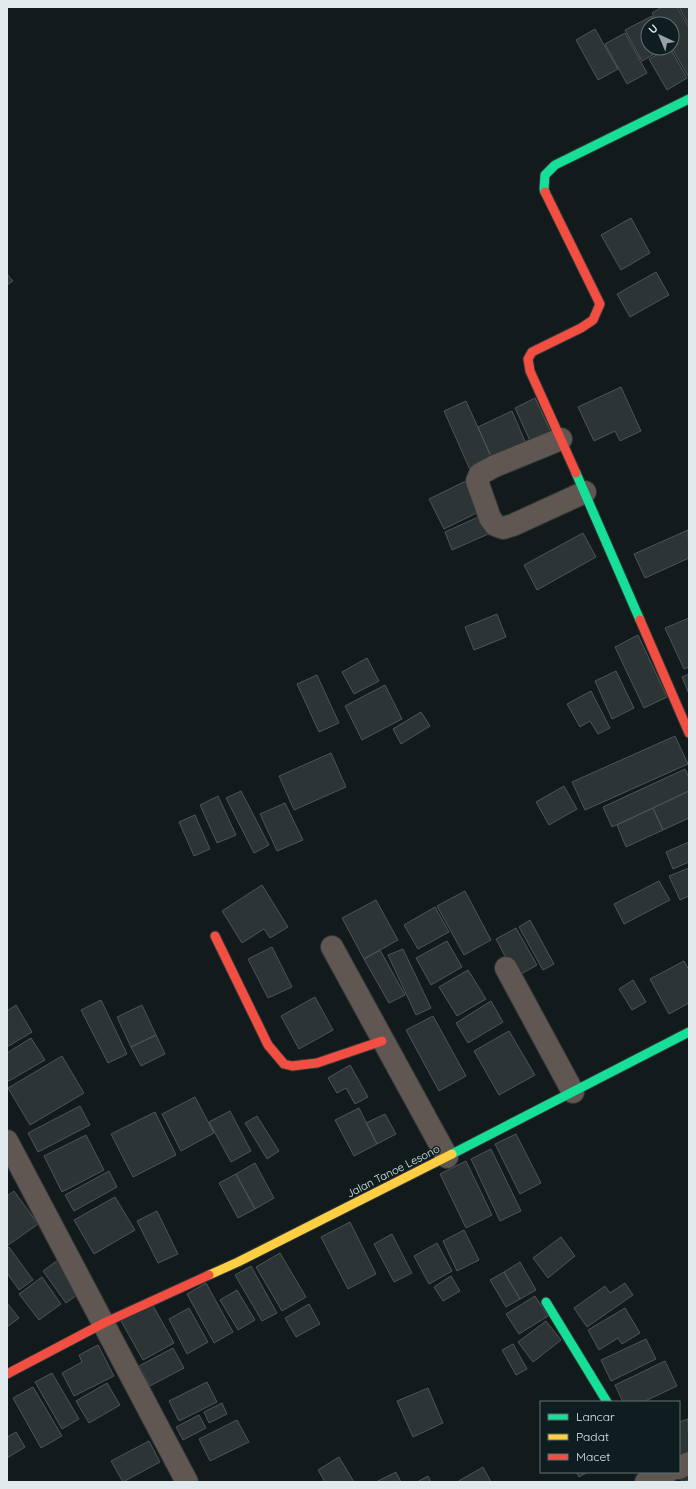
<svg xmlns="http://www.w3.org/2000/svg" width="696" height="1489" font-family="Quicksand,sans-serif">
<rect width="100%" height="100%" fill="#121a1c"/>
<!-- building -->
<path fill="#2d3435" stroke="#4e5557" d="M662,7H677L689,28V75L688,76L672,48V24H658L652,13Z
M679,7H689V25Z
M652,16L656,24H648V48H665L642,61L625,30Z
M595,29L618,69L598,80L576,40Z
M625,33L647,73L627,84L605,44Z
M670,48L687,78L667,90L649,59Z
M631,218L650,253L621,270L601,235Z
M656,272L669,295L630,317L617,294Z
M7,274L13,281L7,285Z
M621,387L641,431L620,441L615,431L594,441L578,407Z
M535,398L553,436L532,445L515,408Z
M466,401L493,461L471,472L444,411Z
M512,411L527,446L493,461L478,427Z
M472,478L487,508L444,529L429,499Z
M485,514L493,532L452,550L445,532Z
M688,530L689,558L645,578L634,554Z
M583,533L596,557L537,590L524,565Z
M497,614L506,637L474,650L465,627Z
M689,618V667L684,669L665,628Z
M638,635L667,697L644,708L615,647Z
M367,658L379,681L354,694L342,672Z
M616,671L634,708L612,719L595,681Z
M689,674V694L682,677Z
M317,675L339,723L319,732L297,684Z
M385,685L402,719L362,740L345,706Z
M591,691L610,728L598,734L590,721L580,727L567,704Z
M421,712L430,726L401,744L393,729Z
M675,736L688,764L585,810L572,782Z
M331,753L346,787L294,810L279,776Z
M685,769L689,778V791L612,827L603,807Z
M564,786L577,809L549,825L536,802Z
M241,791L269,845L254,853L226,798Z
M689,791V818L663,830L653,808Z
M218,796L236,835L217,843L200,805Z
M285,803L303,840L277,851L260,814Z
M653,808L663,830L626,847L617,825Z
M195,815L210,849L194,856L179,822Z
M689,842V862L673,869L666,852Z
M689,868V896L680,900L669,876Z
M659,881L670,900L624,924L614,904Z
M262,885L288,927L270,938L264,929L242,943L222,911Z
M465,891L491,940L464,955L437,906Z
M376,900L398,940L364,959L342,918Z
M435,907L449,932L418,949L404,925Z
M530,920L554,964L543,970L519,927Z
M516,928L537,965L516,977L496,939Z
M447,941L462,967L431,985L416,958Z
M272,947L292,987L268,998L248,959Z
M403,949L431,1008L416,1015L388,955Z
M380,950L405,995L389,1003L364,959Z
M684,961L689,970V1003L669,1014L650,979Z
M468,970L486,999L457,1016L439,987Z
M633,980L646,1002L632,1010L619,989Z
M315,997L333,1030L299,1049L281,1016Z
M101,1000L127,1054L108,1063L81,1010Z
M491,1001L503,1022L468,1043L456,1023Z
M16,1005L32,1032L7,1047V1011Z
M142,1005L156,1035L131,1047L117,1017Z
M433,1016L466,1076L439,1091L406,1030Z
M509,1031L535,1075L499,1095L474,1051Z
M156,1035L165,1054L141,1066L131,1047Z
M31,1038L45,1060L9,1081L7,1079V1053Z
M62,1056L84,1093L30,1125L8,1088Z
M350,1065L368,1097L355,1104L346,1088L337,1093L328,1078Z
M195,1097L214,1133L181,1151L162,1114Z
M80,1106L90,1125L38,1152L28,1133Z
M359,1108L377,1144L354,1156L335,1120Z
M230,1111L251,1151L231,1162L209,1122Z
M155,1112L176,1155L133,1177L111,1134Z
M385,1114L396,1134L377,1144L366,1123Z
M257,1116L279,1151L267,1159L245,1123Z
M516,1134L541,1183L520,1194L495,1144Z
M86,1135L104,1170L62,1192L44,1156Z
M491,1149L521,1211L500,1221L471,1159Z
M466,1161L492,1215L466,1228L440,1174Z
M255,1163L274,1198L255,1209L236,1174Z
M109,1171L117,1187L74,1211L65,1195Z
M236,1174L255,1209L238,1218L219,1183Z
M14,1191L38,1224L7,1246V1196Z
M115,1197L135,1230L94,1254L74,1220Z
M157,1211L178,1254L158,1263L137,1221Z
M350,1222L376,1274L348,1289L321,1237Z
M464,1230L479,1260L457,1271L443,1241Z
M392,1234L412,1273L394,1282L374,1244Z
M561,1237L575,1256L548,1278L533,1258Z
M437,1243L452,1271L429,1284L414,1256Z
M9,1247L33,1280L19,1290L7,1273V1249Z
M280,1253L306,1297L282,1311L256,1267Z
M58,1260L81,1292L66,1303L43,1271Z
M520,1262L536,1290L520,1299L504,1272Z
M251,1266L277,1313L262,1321L235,1275Z
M504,1272L520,1299L506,1307L490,1280Z
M451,1276L460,1291L443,1301L434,1287Z
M42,1277L61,1304L39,1320L19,1294Z
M206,1283L233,1332L214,1343L187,1294Z
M625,1283L633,1295L587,1327L574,1308L605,1286L610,1293Z
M237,1290L255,1320L238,1330L220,1300Z
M535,1296L548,1316L519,1334L506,1314Z
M7,1303L19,1318L7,1327Z
M152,1304L174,1343L143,1360L121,1321Z
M309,1304L320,1324L296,1337L285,1318Z
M189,1308L208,1342L187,1354L169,1319Z
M625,1308L640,1333L622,1344L618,1338L599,1350L588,1330Z
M546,1321L561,1340L533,1362L518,1342Z
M646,1339L656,1359L611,1381L601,1360Z
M513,1344L527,1369L516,1375L502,1350Z
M98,1345L114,1376L74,1396L62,1373L82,1362L79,1355Z
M173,1348L184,1368L150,1386L139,1366Z
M665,1361L677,1386L643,1402H623L615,1385Z
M52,1373L79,1419L62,1429L35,1382Z
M207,1382L217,1402L179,1421L169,1401Z
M107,1383L120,1405L89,1423L76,1401Z
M33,1387L62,1436L41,1448L13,1398Z
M428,1388L443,1423L413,1437L397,1401Z
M222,1403L227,1414L209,1423L204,1412Z
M199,1415L206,1428L183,1440L176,1427Z
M688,1419L689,1451L679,1455V1422Z
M237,1420L249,1442L210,1461L199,1439Z
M16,1432L25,1447L7,1458V1437Z
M149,1441L160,1462L123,1482L111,1461Z
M339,1457L354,1482H325L318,1470Z
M483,1467L491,1482H457Z
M689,1468V1480L682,1482L678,1472Z
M396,1472L401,1482H376Z
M576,1472H588L579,1477Z
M428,1476L431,1482H417Z"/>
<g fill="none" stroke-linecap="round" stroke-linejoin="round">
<defs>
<path id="street" d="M561,439L495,466L480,474L477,481L490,518L495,525L503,528L513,525L585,492
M332,947L447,1157
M506,968L573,1092
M7,1141L187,1482
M679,1468L689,1463
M646,1482L668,1472"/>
<path id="fast" d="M545,192L544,189L545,175L555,165L689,99
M576,473L640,620
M452,1154L689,1032
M546,1302L607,1402"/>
<path id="slow" d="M209,1275L238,1262L452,1154"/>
<path id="jam" d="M545,192L600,304L593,320L581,328L532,352L528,359L530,371L576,473
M640,620L689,733
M215,936L268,1045L284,1064L292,1066L317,1063L382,1041
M7,1374L104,1323L209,1275"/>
</defs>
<!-- street casing -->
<use href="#street" stroke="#303638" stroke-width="24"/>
<!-- fast casing -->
<use href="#fast" stroke="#303638" stroke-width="11"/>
<!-- slow casing -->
<use href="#slow" stroke="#303638" stroke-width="11"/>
<!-- jam casing -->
<use href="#jam" stroke="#303638" stroke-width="11"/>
<!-- street -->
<use href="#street" stroke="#605752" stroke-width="22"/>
<!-- fast -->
<use href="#fast" stroke="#16e098" stroke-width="9"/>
<!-- slow -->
<use href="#slow" stroke="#ffcf43" stroke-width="9"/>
<!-- jam -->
<use href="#jam" stroke="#f24e42" stroke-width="9"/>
</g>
<g text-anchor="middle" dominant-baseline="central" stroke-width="3" stroke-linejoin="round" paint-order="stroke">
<!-- street labels -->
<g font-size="11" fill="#e0eaec" stroke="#0e1e20">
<text transform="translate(393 1171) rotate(-27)">Jalan Tanoe Lesono</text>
</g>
</g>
<!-- border -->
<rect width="696" height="1489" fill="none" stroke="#e0eaec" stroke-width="16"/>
<!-- legend -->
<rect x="540" y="1401" width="140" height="72" fill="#0e1e20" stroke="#627072"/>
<rect x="548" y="1414" width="20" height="6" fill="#16e098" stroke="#627072"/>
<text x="576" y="1421" font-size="12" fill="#e0eaec">Lancar</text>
<rect x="548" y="1434" width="20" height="6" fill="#ffcf43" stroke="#627072"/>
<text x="576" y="1441" font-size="12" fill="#e0eaec">Padat</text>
<rect x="548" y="1454" width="20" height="6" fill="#f24e42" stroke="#627072"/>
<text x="576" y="1461" font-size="12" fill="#e0eaec">Macet</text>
<!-- north arrow -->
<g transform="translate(660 36) rotate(316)"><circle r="19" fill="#0e1e20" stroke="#627072"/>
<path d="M0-3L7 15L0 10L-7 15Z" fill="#98a1a3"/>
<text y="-6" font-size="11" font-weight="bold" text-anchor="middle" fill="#e0eaec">U</text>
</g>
</svg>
